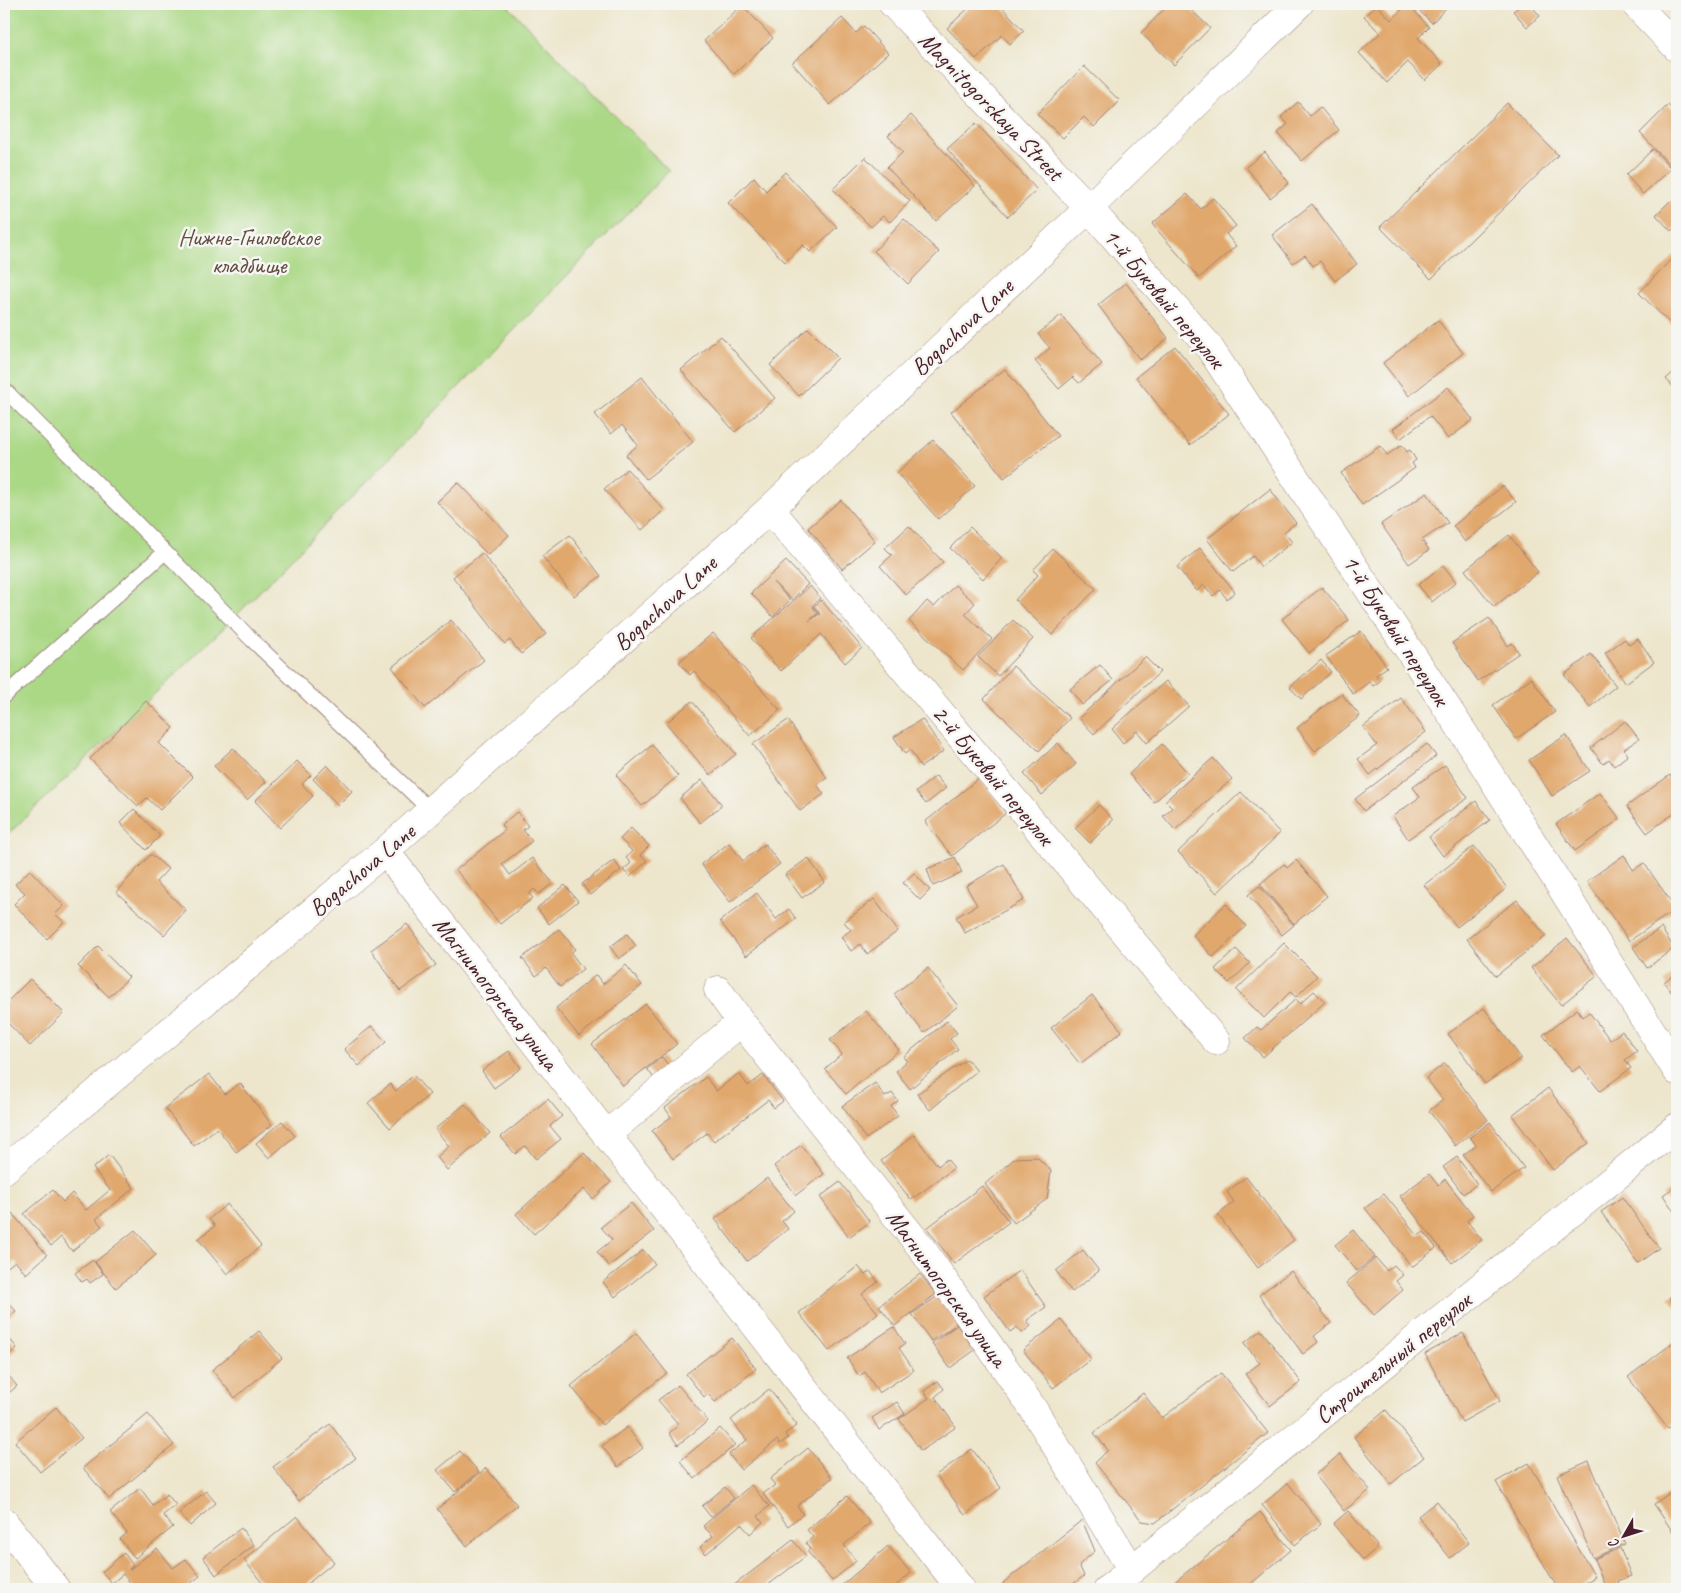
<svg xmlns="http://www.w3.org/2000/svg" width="1681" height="1593" font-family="Caveat,sans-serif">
<rect width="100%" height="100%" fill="#f6f6f2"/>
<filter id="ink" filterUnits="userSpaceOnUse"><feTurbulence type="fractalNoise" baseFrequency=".02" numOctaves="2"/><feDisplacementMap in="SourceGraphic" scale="10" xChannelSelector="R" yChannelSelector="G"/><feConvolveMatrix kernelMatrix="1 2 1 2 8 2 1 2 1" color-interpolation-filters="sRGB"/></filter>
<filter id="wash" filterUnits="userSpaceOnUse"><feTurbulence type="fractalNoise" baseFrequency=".0096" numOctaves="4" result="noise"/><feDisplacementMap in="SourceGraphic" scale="20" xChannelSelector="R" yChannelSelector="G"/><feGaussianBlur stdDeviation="1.12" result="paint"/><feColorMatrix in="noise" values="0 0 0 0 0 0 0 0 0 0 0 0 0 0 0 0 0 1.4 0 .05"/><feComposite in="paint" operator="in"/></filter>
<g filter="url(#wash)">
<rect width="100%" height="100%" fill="#ede6cc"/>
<!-- green -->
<path fill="#aad885" stroke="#7a7c58" d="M4,4H506L669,171L232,620L4,838Z"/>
<g id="blocks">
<!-- building -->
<path fill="#e1a86d" d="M973,4H999L1024,31L1010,44L1002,35L976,59L947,28Z
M1169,4H1185L1210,28L1174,65L1141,33Z
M1408,4L1429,27L1418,38L1442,64L1425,80L1408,62L1387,83L1359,53L1380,33L1364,16L1377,5L1391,20Z
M1412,4H1442L1446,8L1432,23Z
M1523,4H1530L1540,16L1527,27L1513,11Z
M742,5L773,38L734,74L704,41Z
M842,18L856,33L864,26L888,53L830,105L792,63Z
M1084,66L1120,101L1094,127L1084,117L1063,138L1037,114Z
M1298,102L1310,116L1320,107L1339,130L1302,161L1278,133L1288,124L1281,117Z
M1507,103L1558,155L1431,279L1380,227Z
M1668,105L1677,114V161L1672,167L1640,133Z
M911,115L975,186L936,221L887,167L903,152L888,136Z
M976,123L1037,190L1008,217L947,149Z
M1653,149L1671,168L1643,194L1626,175Z
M1265,152L1289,183L1270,198L1246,167Z
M865,157L910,201L890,222L883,216L871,227L833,189Z
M785,172L837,227L810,252L803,245L785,262L728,203L754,177L766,191Z
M1187,194L1201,209L1213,198L1236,226L1226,234L1236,246L1199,278L1152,224Z
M1677,194V225L1671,231L1656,215Z
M1312,204L1357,264L1335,281L1320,261L1313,266L1305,255L1293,263L1272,235Z
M904,219L939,252L908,284L874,251Z
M1677,253V330L1639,293Z
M1126,283L1168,338L1140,360L1098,305Z
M1061,315L1102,364L1079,383L1073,377L1059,389L1035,361L1050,348L1038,334Z
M1438,320L1463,353L1409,396L1383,363Z
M808,328L838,358L799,396L770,365Z
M721,336L775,398L735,432L681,370Z
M1175,346L1229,414L1190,445L1136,377Z
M1005,369L1058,436L1004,478L951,412Z
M1677,369V391L1666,379Z
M642,377L693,442L646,479L626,455L638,445L622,425L611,434L595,414Z
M1448,387L1473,420L1448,439L1430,416L1400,439L1393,429Z
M933,440L975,486L938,519L897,473Z
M1402,445L1407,452L1410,450L1416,460L1412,463L1415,468L1362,505L1341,473L1380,446L1387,455Z
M627,469L664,510L642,530L604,489Z
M458,482L509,535L488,555L437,502Z
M1503,486L1516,502L1465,542L1453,526Z
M1270,489L1296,523L1284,532L1292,542L1261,567L1253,556L1233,572L1207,539Z
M1427,493L1448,523L1422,540L1429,550L1409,564L1381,524Z
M841,500L875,541L842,569L808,528Z
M909,526L943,562L906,595L880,566L892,555L885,548Z
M970,527L1002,558L983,579L950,548Z
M570,535L601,576L574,596L542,556Z
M1509,535L1538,572L1494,607L1465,570Z
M1200,548L1235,592L1227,599L1220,590L1213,596L1204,585L1197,591L1177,567Z
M1053,549L1096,589L1052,635L1015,600L1038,575L1033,570Z
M482,553L546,634L521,654L510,640L505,644L453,577Z
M786,561L808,584L792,600L773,582L790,600L773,617L751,593Z
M1443,565L1456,582L1432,602L1418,585Z
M955,585L975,603L965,614L992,639L963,670L909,621L927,601L934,607Z
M810,586L820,598L812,606L818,613L809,621L819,614L821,615L814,606L821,600L862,648L845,663L821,634L781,671L751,638Z
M1322,587L1349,620L1309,653L1282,619Z
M1489,618L1508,646L1512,643L1519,653L1478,681L1452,643Z
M451,620L484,660L425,708L392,667Z
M1013,620L1033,639L998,676L978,657Z
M1361,631L1387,667L1376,675L1380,681L1373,686L1369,682L1353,694L1326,656Z
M713,633L780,710L750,736L694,671L690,675L679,662Z
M1625,639L1629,645L1638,639L1654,662L1626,683L1605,653Z
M1591,654L1616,686L1590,707L1564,675Z
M1145,657L1160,672L1094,734L1079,718Z
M1321,660L1331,672L1301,699L1290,687Z
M1100,665L1113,680L1082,705L1070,689Z
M1013,666L1070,718L1039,751L984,699Z
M1531,678L1555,712L1516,739L1493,705Z
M1166,681L1189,706L1147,743L1137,731L1123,743L1112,729Z
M1341,693L1360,716L1315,751L1297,728Z
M1401,698L1426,732L1370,775L1358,759L1377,745L1363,727Z
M146,701L174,728L159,743L193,777L160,810L147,798L138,806L90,759Z
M692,701L736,754L710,775L666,723Z
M922,719L944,751L921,767L910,750L905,754L894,737Z
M788,720L827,778L817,785L824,794L800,811L753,744Z
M1625,721L1639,739L1624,749L1628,755L1614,766L1609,759L1603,764L1591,748Z
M1566,735L1590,771L1552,796L1529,760Z
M1058,743L1076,764L1042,795L1024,774Z
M1162,744L1188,773L1154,802L1129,774Z
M1427,744L1436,756L1364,811L1355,799Z
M652,745L678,776L642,806L616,775Z
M233,748L266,782L247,800L214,766Z
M1213,758L1232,779L1175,830L1163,816L1172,808L1165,801Z
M297,761L311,775L302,784L313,796L280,828L255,801Z
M327,765L352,791L338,805L313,779Z
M1445,765L1468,798L1408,839L1393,816L1420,797L1413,787Z
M1670,775L1677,784V811L1647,833L1627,806Z
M936,776L946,788L926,804L916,792Z
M979,778L1006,813L952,856L925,822Z
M702,780L722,805L700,823L680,798Z
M1241,792L1280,833L1217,893L1178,852Z
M1600,793L1620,819L1575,851L1556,824Z
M1476,801L1490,820L1443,856L1429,837Z
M1099,805L1113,820L1090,843L1075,828Z
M134,809L160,836L146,850L120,823Z
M517,812L528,826L523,830L532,841L502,864L510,875L532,858L553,883L539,894L534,889L529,894L533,898L500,924L456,870L505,830L501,825Z
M631,828L649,846L640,855L647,861L630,877L623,870L631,863L626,858L632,851L620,839Z
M729,843L743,861L765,844L780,864L730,902L701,864Z
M1474,846L1507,888L1457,927L1424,885Z
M151,854L168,869L156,882L186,910L164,935L116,892Z
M1624,855L1633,870L1644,863L1676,909L1629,941L1587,881Z
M955,857L962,873L933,886L927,869Z
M808,858L825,882L802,898L785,875Z
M614,860L621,870L590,895L582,884Z
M1296,860L1327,896L1294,924L1260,884L1284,864L1287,868Z
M1004,864L1024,900L965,933L956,917L977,905L966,886Z
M30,870L64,906L55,914L64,922L47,939L14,904L25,893L15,884Z
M914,873L930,890L920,900L903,883Z
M565,885L578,901L549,924L537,908Z
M1259,886L1294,925L1282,935L1248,895Z
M757,893L776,919L789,909L796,919L746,956L720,921Z
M874,899L898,931L867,954L860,944L851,951L841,937L851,930L844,922Z
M1517,900L1546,936L1496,976L1467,939Z
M1226,904L1246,926L1213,957L1193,935Z
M407,924L436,965L400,991L371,950Z
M1661,928L1674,948L1647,968L1633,947Z
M559,929L575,949L571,953L583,969L560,987L546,968L536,976L522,958Z
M627,934L636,946L619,959L610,947Z
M1567,938L1597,976L1561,1005L1531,968Z
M1284,943L1317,976L1296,997L1290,992L1264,1018L1236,990Z
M98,946L129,977L109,997L78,966Z
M1236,949L1250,963L1229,983L1215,969Z
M626,965L642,985L579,1036L556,1008L596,975L603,984Z
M928,968L958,1006L924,1033L894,994Z
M1677,972V1000L1664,982Z
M30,979L64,1013L30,1046L4,1019V1005Z
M1314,991L1325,1002L1263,1057L1245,1038L1257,1027L1261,1030L1296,999L1300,1004Z
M1092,995L1122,1031L1080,1064L1051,1028Z
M646,1004L677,1044L623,1086L592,1044Z
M1484,1008L1521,1058L1485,1084L1448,1034Z
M1577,1009L1583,1017L1589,1012L1610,1040L1622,1031L1637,1051L1625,1060L1631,1068L1600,1091L1580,1066L1572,1072L1543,1035Z
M866,1011L899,1050L846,1094L825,1069L842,1054L830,1040Z
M947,1021L957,1033L950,1039L958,1049L910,1089L896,1071L907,1061L903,1057Z
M372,1026L386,1042L359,1066L344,1049Z
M509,1051L521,1068L494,1088L482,1071Z
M662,1057L672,1070L657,1082L647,1069Z
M967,1059L977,1071L930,1110L917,1094Z
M1445,1063L1488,1120L1455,1146L1429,1111L1443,1100L1426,1078Z
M739,1073L748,1086L763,1075L783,1101L774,1108L768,1100L714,1141L707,1133L673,1159L652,1131L671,1117L665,1108L706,1077L716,1091Z
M209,1074L225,1094L240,1083L272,1125L236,1152L217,1128L194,1146L165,1108Z
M413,1075L430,1094L390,1128L368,1103L390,1084L396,1091Z
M875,1083L885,1097L892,1093L898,1101L891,1106L898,1116L866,1139L842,1106Z
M1548,1088L1589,1143L1553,1170L1512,1115Z
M548,1099L562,1116L550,1126L561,1139L536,1159L525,1146L515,1154L501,1137Z
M465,1104L490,1133L447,1170L437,1157L449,1146L435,1129Z
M282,1121L295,1136L269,1158L256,1143Z
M1490,1122L1524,1168L1491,1192L1463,1155L1476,1145L1470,1137Z
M914,1135L938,1166L947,1159L954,1168L911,1200L881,1161Z
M801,1145L824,1174L796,1195L774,1166Z
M584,1153L611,1182L593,1199L584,1189L534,1234L516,1214Z
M109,1155L134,1188L96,1219L102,1226L72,1251L61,1237L51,1246L24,1214L53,1190L63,1202L72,1193L86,1210L110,1190L93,1168Z
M1037,1157L1051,1171L1047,1199L1014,1223L985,1184L1015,1158Z
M1457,1157L1477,1184L1463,1194L1443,1167Z
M1429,1174L1438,1185L1445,1179L1473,1215L1467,1221L1482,1240L1452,1263L1400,1196Z
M1246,1177L1294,1240L1258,1268L1218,1215L1234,1202L1227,1192Z
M767,1178L794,1211L782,1221L788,1229L747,1261L715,1219Z
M840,1182L870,1222L849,1237L820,1197Z
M1677,1185V1216L1663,1195Z
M982,1186L1009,1222L954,1264L927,1228Z
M1384,1194L1418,1236L1424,1232L1436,1248L1412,1267L1365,1208Z
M1622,1197L1659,1248L1638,1263L1601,1212Z
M631,1203L654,1231L609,1266L597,1252L612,1240L601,1227Z
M227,1204L261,1246L227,1274L198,1239L215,1226L209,1219Z
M12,1213L47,1255L26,1274L15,1261L4,1270V1220Z
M135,1230L156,1255L116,1288L95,1262Z
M1353,1230L1375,1257L1357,1271L1335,1245Z
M643,1250L655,1264L615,1297L603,1282Z
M1083,1250L1099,1271L1072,1292L1056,1271Z
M1376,1258L1387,1271L1394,1265L1403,1275L1396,1281L1403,1290L1374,1315L1346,1283Z
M93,1260L103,1274L90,1283L87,1279L82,1282L75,1273Z
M858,1266L865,1275L870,1271L878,1282L862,1294L878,1313L829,1351L799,1313Z
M1020,1270L1046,1307L1027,1320L1031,1326L1022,1333L1017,1327L1010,1332L984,1296Z
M1291,1271L1331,1323L1314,1336L1318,1342L1303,1354L1259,1295Z
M920,1274L936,1294L895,1326L879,1306Z
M1677,1292V1309L1669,1298Z
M938,1296L957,1324L931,1341L912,1314Z
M4,1297L16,1311L4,1321Z
M1061,1320L1091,1359L1053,1388L1023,1350Z
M957,1325L975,1350L950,1368L932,1343Z
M894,1327L905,1344L899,1348L914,1370L879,1393L865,1372L859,1376L847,1358Z
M1261,1330L1301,1382L1270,1406L1245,1374L1260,1363L1244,1343Z
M259,1331L282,1358L235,1398L212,1370Z
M4,1332L17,1348L4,1359Z
M636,1333L667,1373L602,1425L571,1386Z
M1463,1333L1500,1401L1462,1422L1425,1354Z
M732,1338L756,1369L715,1402L708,1394L704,1397L686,1374Z
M1674,1342L1677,1347V1421L1668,1429L1628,1377Z
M4,1370L17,1386L4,1397Z
M1221,1373L1268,1433L1155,1523L1142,1521L1095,1463L1108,1450L1094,1433L1143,1393L1162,1418Z
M938,1381L944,1389L935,1397L956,1427L921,1451L899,1419L929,1398L924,1391Z
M678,1385L708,1421L678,1445L669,1433L679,1425L658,1400Z
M769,1389L797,1425L785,1434L788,1438L780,1444L777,1440L741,1470L729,1454L747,1440L731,1420Z
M897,1402L905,1414L879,1430L872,1418Z
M56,1407L82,1438L40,1472L15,1442Z
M1386,1410L1424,1457L1391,1484L1354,1437Z
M148,1414L174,1445L109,1499L83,1468Z
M330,1424L356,1458L299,1501L273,1467Z
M627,1427L643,1448L618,1467L602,1446Z
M720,1428L735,1445L695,1479L680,1461Z
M808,1448L832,1478L797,1506L803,1514L788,1526L763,1494L775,1485L770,1479Z
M972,1449L1001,1488L965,1515L936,1475Z
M460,1451L479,1472L455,1492L437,1470Z
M1340,1454L1370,1490L1344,1511L1315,1475Z
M1589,1461L1625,1544L1593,1558L1557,1475Z
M1529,1463L1595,1577L1574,1589H1558L1496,1482Z
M486,1468L517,1505L467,1546L437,1509Z
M1288,1483L1321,1524L1295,1545L1262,1505Z
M751,1485L769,1506L758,1516L763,1522L750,1534L741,1524L706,1554L700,1547L713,1536L703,1526Z
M725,1487L734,1498L711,1517L702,1506Z
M140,1488L153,1505L167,1494L176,1505L163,1515L173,1527L135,1558L120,1539L127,1533L110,1512Z
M1677,1488V1538L1654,1504Z
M206,1491L216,1503L190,1526L179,1513Z
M847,1496L870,1523L844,1545L856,1561L832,1581L807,1551L810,1549L806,1543L813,1537L807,1530Z
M1437,1501L1469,1543L1450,1558L1418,1516Z
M1348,1511L1378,1547L1363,1560L1333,1524Z
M1260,1512L1291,1550L1247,1587L1249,1589H1166Z
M297,1516L334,1562L301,1589H267L244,1560Z
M1082,1520L1095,1551L1079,1565L1084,1576L1066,1589H1008L1003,1583Z
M241,1528L254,1545L216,1575L203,1557Z
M793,1540L806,1556L763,1589H729Z
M888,1546L911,1573L892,1589H845L842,1585Z
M157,1548L173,1568L186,1559L200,1576L183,1589H135L123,1574L112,1583L102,1572L124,1553L133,1565L129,1570Z
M1620,1548L1631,1576L1618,1581L1621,1589H1606L1594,1559Z"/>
</g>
</g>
<g filter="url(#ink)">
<use href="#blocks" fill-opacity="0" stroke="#9c827c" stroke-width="1"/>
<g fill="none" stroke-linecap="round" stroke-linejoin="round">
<defs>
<path id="lane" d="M4,389L252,640L431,811
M4,696L164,553"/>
<path id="street" d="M893,4L1089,208L1207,344L1463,732L1677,1071
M1635,4L1677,48
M770,509L1216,1041
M385,851L961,1589
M718,990L741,1022L920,1246L1032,1407L1132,1570
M606,1135L741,1022
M4,1170L385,851L770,509L1089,208L1299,4
M4,1522L56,1589
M1108,1589L1677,1127"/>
</defs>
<!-- lane casing -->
<use href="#lane" stroke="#9c827c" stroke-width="16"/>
<!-- street casing -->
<use href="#street" stroke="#9c827c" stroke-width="29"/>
<!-- lane -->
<use href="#lane" stroke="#fff" stroke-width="14"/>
<!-- street -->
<use href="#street" stroke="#fff" stroke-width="28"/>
</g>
</g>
<g text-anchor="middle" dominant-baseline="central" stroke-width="5" stroke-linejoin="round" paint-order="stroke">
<!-- street labels -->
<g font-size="24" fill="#4a1f2b" stroke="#f6f6f2">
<text transform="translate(991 106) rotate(46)">Magnitogorskaya Street</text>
<text transform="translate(1164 298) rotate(50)">1-й Буковый переулок</text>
<text transform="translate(962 327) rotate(-43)">Bogachova Lane</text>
<text transform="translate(665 603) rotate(-42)">Bogachova Lane</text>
<text transform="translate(1396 630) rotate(57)">1-й Буковый переулок</text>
<text transform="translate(993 775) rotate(50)">2-й Буковый переулок</text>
<text transform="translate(362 870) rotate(-40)">Bogachova Lane</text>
<text transform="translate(496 993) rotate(52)">Магнитогорская улица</text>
<text transform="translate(947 1288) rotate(54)">Магнитогорская улица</text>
<text transform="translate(1393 1358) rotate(-39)">Строительный переулок</text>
</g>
<!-- park labels -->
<g font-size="24" fill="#624d42" stroke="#f6f6f2">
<text x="249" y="237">Нижне-Гниловское<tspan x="249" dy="28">кладбище</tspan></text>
</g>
</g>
<!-- margin -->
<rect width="1681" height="1593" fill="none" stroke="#f6f6f2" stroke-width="20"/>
<!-- north arrow -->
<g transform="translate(1624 1536) rotate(231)" stroke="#f6f6f2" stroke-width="4" paint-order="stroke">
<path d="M0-4L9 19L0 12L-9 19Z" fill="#4a1f2b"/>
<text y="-8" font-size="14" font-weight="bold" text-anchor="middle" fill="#4a1f2b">С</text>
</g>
</svg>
